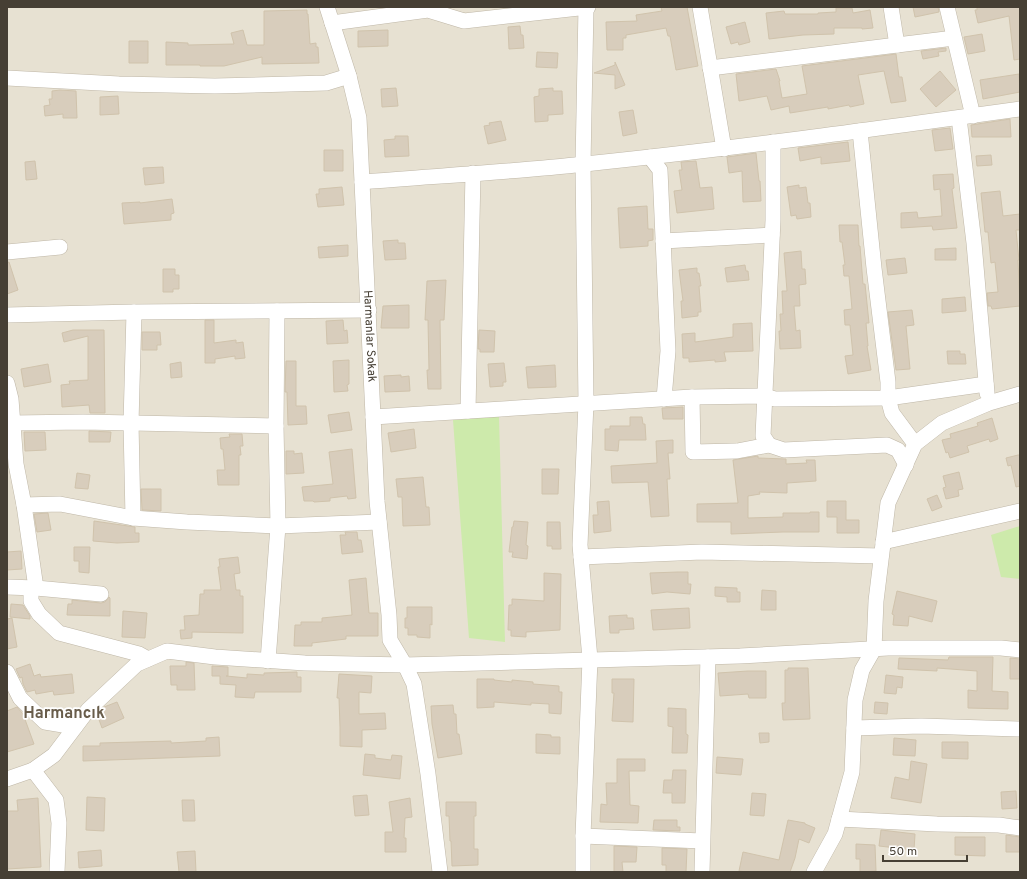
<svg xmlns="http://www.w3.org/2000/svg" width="1027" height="879" font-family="Overpass,sans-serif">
<rect width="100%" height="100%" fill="#f3efe4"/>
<!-- residential -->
<path fill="#e7e1d2" d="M7,7H1020V872H7Z"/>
<!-- green -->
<path fill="#cdeaab" d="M499,416L505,642L469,638L453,420Z
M1020,526V579L1001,577L991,535Z"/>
<!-- building -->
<path fill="#d8cdbc" stroke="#d0c3ac" d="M661,7H687L698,66L676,70L670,36H668L666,28L626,35V38H623V50H607L606,22L637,21L636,15L662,11Z
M913,7H938L939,12L915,17Z
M977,7H1020V59L1014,60L1009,16L978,23L975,10H977Z
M836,8H852L853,13L870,10L873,28L862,29V28H834V34L803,35L769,39L766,13L784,11L785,14H818V13L836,12Z
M307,10V14H308L310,44L316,43V47H318L319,63L262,64V57L224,66H200V65H166V42L188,43V45L234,44L231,33L243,30L247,45H264V11Z
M745,22L750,42L739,45L738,42L731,44L726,27Z
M520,26L521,35H523L524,48L509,49L508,27Z
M388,30V46L358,47V31Z
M982,34L985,51L968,54L964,37Z
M129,41H148V63H129Z
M946,48V51L938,52L939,56L923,59L921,51Z
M537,52L558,53L557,68L536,67Z
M896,54L899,77H902L906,101L891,103L884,71L858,75L864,104L850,107L849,105L828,109V107L790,113L789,106L771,110L767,96L739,101L736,74L776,69L780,81H779L782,98L807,94L802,66Z
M615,62L625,85L615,89V75L594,73L615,65Z
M940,71L956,90L936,107L920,89Z
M1019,74L1020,92L983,99L980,80Z
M396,88L398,106L382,107L381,89Z
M553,88V91H562L563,114L548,115V121L535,122L534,97L539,96V89Z
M60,90L76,91L77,118H63V114L45,116L44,106L50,105L49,99H52V91Z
M118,96L119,114L100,115V97Z
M633,110L637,133L623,136L619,112Z
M1010,119L1011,137H972L971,125Z
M501,121L506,140L488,144L484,126L490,125L489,123Z
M950,128L953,149L935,151L932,130Z
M395,136H408L409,156L385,157L384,140L395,139Z
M848,142L850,161L821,164V157L800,161L798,148Z
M324,150H343V171H324Z
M756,153L759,181H760L761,201L743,202L742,171L729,173L727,157Z
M991,155L992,165L977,166L976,156Z
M35,161L37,179L26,180L25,162Z
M696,161L700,188L712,187L714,209L677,213L674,191L682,190L679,170H682L681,162Z
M163,167L164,183L145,185L143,168Z
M953,174L954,188L952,189L957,228L933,230L932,226L901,228V213L917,212L918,218L942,216L940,189L934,190L933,175Z
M799,185V188L806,187L808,203H810L811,217L797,219L796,215L791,216L787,187Z
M342,187L344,205L318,207L316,194H319V189Z
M1000,191L1003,216L1020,214V230H1016L1019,260H1018L1020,306L992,309L991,306H988L987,293L998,292L995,262L991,263L988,232H985L981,193Z
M172,199L174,213L171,214V220L124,224L122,203L140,202V203Z
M647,206L648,229H653V240L648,241V246L620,248L618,208Z
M839,225H858L859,246H860L863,284H865L869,323H866L868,346H867L871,370L848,374L845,356L853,355L850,325H845L844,310L852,309L849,276H844L843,265H845L842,242H840Z
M398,240V243H405L406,259L385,260L383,241Z
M348,245V256L319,258L318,247Z
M956,248V260H935V249Z
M801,251L802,269H805L806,284L799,285L800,306H794L796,331L800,330L801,348L780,349L779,331H781L780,314H783L782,291H787L784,253Z
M905,258L907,273L888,275L886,260Z
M9,262L18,290L7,294V263Z
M745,265L746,271H748L749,280L727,282L725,268Z
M697,268V273H699L701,286H699L701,312H698V316L682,318L681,301H683L679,270Z
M163,269H175V275H179V289H173V292H163Z
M446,280L444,320H440L441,389H428L427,370H429L428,320H425L427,281Z
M965,297L966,311L942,313V299Z
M409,305V328H381L383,306Z
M912,310L914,325L906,326L910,369L896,370L888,312Z
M205,320H214V343L236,340V343L243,342L245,358L235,359V356L215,359V363H205Z
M343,320L344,331L347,330L348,343L327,344L326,321Z
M752,323L753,351L724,352L726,361L715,362V360L689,362V358H683L682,334L695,333V342L733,337V324Z
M73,330H104L105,413H90L89,405L62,407L61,385L70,384L69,381L88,380V336L64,342L62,333Z
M479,330L495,331L494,352H480V349H478Z
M142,332H160L161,345H157V350H142Z
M947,351H960V354H965L966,364H948Z
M349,360V384L347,385L348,391L334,392L333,361Z
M286,361H296V406H306L307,424L288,425L287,392H285Z
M181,362L182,377L171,378L170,364Z
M504,363L506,382H503V386L490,387L488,364Z
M48,364L51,382L24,387L21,369Z
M555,365L556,387L528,388L526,367Z
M401,375V377L409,376L410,391L385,392L384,376Z
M683,407V419H663L662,408Z
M349,412L352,430L331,433L328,415Z
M630,417H642L643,424H645L646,440H619L618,451L605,450V429H610V426H630Z
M992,418L998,439L990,442L989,439L967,446L969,452L950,458L948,452L946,453L942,440L951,438L950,434L978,426L977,423Z
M414,429L416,448L391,452L388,433Z
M89,431L111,432L110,442H89Z
M24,432H45L46,450L25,451Z
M229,434H242L243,446H240L241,455H239V485H218L217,470H225L223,449H221L220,438L230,437Z
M673,440V453H668L670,479H667L669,516L651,517L648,482L612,483L611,466L657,463L656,441Z
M352,449L356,498L348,499L347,496L330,498V501L314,502L313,501H304L302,487L333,484L329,452Z
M286,451H294V454L302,453L304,473L286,474Z
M1018,455H1020V486L1016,487L1011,465L1008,466L1006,458Z
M758,456V458L786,459V464L807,463L806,460H815L816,481L787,483V493L759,492L760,494L748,496V518L783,517V513H810V512H819V532H783L731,534V522H697V504L738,503L733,460Z
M542,469H559L558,494H542Z
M959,472L963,489L958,490L959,496L946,499L943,488L946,487L943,476Z
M77,473L90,475L88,489L75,488Z
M423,477L426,507H429L430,525L403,526L402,497H398L396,479Z
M141,489H161V511L142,510Z
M937,495L942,507L932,511L927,499Z
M609,501L611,531L594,533L593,515H598L597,502Z
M827,501H846V520H859V533H837V517H827Z
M48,513L51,530L37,532L34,514Z
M94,521L135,527V533H139V542L117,543L93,541Z
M514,521L528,522L526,545L528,546L527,559L512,557L513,552H509L512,527H513Z
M547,522H560L561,549H552V546H547Z
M345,532H357L358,540H361L363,552L342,554L340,535H346Z
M74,547H90L89,573L79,572V561H74Z
M21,551L22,569L7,570V552Z
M238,557L240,573L234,574L236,590H240V596H243V633L192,632V638L181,639L180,630H185L184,616L199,615L200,594H204V590H221L218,567H220L219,559Z
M678,572H688V584H691L690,594L667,592L652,594L650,573Z
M544,573L561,574L560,630L526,632V637L511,636V630H508L509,605H512V599L544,601Z
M366,578L369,613H378V636H346V639L312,643V646H294L295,625H301V622H322V618L352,615L349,580Z
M715,587L737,588V592H740V602H727V597L715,596Z
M762,590L776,591V610H761Z
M897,591L937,601L932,622L909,616L908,626L893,625L894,615L892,614Z
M109,597L110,598V616L67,615L68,604H72V600L101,603L105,602Z
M11,604L23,605L30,616V619L10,617Z
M407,607H432V625L430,624V638L417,637V635H408V628H405V618H407Z
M689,608L690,628L653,630L651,610Z
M123,611L147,613L145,638L122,637Z
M627,615V618H633L634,629L619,630V633H610L609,616Z
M12,618L17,647L7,649V619Z
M949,657H993L992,691L1008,692V709L968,708V690L977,691V671L937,668V671L898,669L899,658L948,660Z
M1010,658L1020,659V679H1010Z
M186,662L194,663L195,690H177V685H171L170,666H186Z
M30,664L34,676L40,674L41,677L72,674L74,693L54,695L53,691L36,694L35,690L27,692L23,684L22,677L20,678L16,669Z
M212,666L228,667V676H226L247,678V674L264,675V673L297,672V677H301V692H255L254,698L235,697L236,685L220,684V676H212Z
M788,668H808L810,719L783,720L782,703H785V670H788Z
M748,671H766V698H749L748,694L720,696L718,673Z
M339,674L372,676L371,693L359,692V714L385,713L386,729L362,730V747L340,746V727L339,698H337Z
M886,675L903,677L902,688L897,687L896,694L884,693Z
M477,679H494V680L512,682V680L533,682V684L559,686V692H562L561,714L549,713V704L531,703V705L494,702V707L477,708Z
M612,679H634L633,722L612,721L614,693H612Z
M117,702L124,718L102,728L97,714L104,707Z
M875,702L888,703L887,714L874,713Z
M453,705L454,714H456L457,734H459L462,754L438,758L432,724L431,706Z
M17,707L23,714L34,744L7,752V711Z
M668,708L686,709V734L688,735L687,753H672L673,727L668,726Z
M759,733H769V742L760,743Z
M536,734L551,735V737H560V754L536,753Z
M219,737L220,756L83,761V746H100V743L171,741V743L206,741V738Z
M894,738L916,740L915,756L893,755Z
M942,742H968V759L942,758Z
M365,754L375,755V758L391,760L392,755L402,756L400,779L363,775Z
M717,757L743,759L741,775L716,773Z
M617,759H645V771H629L630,805L639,806L638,823L600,822L601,804L607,805L606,783H617Z
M911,761L927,764L921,803L891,798L895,777L909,780Z
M673,770H686L685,803H672V793H663L664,780H672Z
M1016,791L1017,808L1002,809L1001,792Z
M752,793L766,794L764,816L750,815Z
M367,795L369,815L355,816L353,796Z
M87,797L105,798L104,831L86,830Z
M38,798L41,867L7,869V811H18L17,800Z
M410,798L412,817L405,818L404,838H406V852H385V832H393L389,802Z
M182,800H194L195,821H183Z
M446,802H476V816H474V849H478V865L452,866L451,841H450L449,816H446Z
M654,820H677V827H680V831L653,830Z
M788,820L805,823V824L815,828L809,843L799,839L795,858L790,872H747L739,871L743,852L779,860Z
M881,830L915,834L914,850L879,846Z
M1006,835L1020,837V852H1006Z
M955,837H985V856L955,855Z
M856,844L875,845L876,871L860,872V859H856Z
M614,846L637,847L636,862H622L623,872H614Z
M662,848L687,849L686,872H666V865H662Z
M101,850L102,866L79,868L78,852Z
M195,851L196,872H179L177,852Z"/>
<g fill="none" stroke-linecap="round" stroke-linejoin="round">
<defs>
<g id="minor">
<path id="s1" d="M327,7L349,76L359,118L377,501L389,615L390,640L405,665L414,684L428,774L440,872"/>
<path d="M700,7L724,149"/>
<path d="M891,7L897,45"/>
<path d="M947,7L973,116"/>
<path d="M332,23L428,10L464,21L588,7"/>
<path d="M710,68L954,38"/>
<path d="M7,78L119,84L215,86L326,83L349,76"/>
<path d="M959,118L974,243L987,393"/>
<path d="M860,131L874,268L888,382V398L892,413L915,444"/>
<path d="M773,142V220L763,436L769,445L784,450L887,445L898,450L906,465"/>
<path d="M650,157L660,170L668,351L664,399"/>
<path d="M362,182C436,176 511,172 585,164C730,149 875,129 1020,109"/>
<path d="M663,241L772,235"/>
<path d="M7,252L60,247"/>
<path d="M7,315L134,312L369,310"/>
<path d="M7,383L11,399L16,464L24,505L36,588"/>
<path d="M692,397L693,452L737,451L769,445"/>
<path d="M468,411L473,173"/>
<path d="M373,417L692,397L764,396L775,399L888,398L986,384"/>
<path d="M13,423L83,422L276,426"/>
<path d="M24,505L60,504L133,518L187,522L278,526L379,522"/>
<path d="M133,518L131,423L134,312"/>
<path d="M883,542L1020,511"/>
<path d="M581,557L702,552L881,556"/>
<path d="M7,587L36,588L101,594"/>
<path d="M31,588V601L39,614L59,633L139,654L148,659"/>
<path d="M268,661L278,526L276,426L277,311"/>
<path d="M7,672L20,698L45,722L75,727"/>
<path d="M854,728L921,726L1020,729"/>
<path d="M33,770L56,800L59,823L57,872"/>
<path d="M7,779L33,770L54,755L88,710L137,664L167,651L215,657L305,663L405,665L740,656L888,648H1001L1020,650"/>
<path d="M839,819L937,824L999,825L1020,828"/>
<path d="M583,836L702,841"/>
<path d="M583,872V836L590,659L580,545L586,403L583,164L586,7"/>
<path d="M702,872L708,657"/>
<path d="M814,872L835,834L852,772L855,700L862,670L874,649L876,601L888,503L915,444L942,423L989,403L1020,394"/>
</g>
</defs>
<!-- minor casing -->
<use href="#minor" stroke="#bfb7a7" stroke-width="16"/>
<!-- minor -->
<use href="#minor" stroke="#fff" stroke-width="15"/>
</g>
<g text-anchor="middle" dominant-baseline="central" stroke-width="3.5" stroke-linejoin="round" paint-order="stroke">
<!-- street labels -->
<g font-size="12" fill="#463f34" stroke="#fff">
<text stroke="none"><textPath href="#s1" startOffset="334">Harmanlar Sokak</textPath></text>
</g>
<!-- district labels -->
<g font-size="16" font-weight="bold" fill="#695d4b" stroke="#fff">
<text x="64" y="714">Harmancık</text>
</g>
</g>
<!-- border -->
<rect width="1027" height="879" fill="none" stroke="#463f34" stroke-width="16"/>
<!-- scale -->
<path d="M883 855v6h84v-6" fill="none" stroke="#463f34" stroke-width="2"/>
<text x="889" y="855" font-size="12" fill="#463f34" stroke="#ffffff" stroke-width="3" paint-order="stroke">50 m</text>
</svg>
